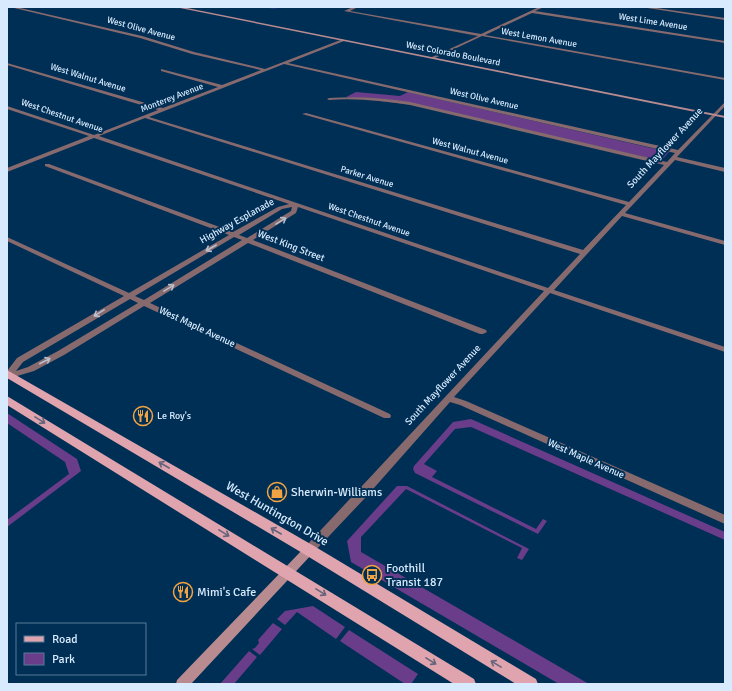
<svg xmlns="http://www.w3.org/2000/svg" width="732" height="691" font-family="Signika,sans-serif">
<rect width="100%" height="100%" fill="#002f55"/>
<!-- green -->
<path fill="#693d89" d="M356,92L400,96L408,92L669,152L661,161L423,106L346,97Z
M7,413L77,459L81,471L7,527V520L69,474L65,462L7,423Z
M471,419L725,532V540L471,427L455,429L424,464L437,471L432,477L536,529L543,519L547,521L538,534L415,473L413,469L414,466L453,422Z
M397,486H407L529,549L522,560L517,558L522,548L406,489L361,537V552L589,684H559L351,562L347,541Z
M313,606L345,627L336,639L297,612L285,625L277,619L285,611Z
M273,623L282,629L260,655L252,649L255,648L259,643L258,640Z
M349,630L418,674L411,684H405L340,641Z
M249,651L257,657L234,684H220Z"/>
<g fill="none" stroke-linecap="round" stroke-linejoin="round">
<!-- street -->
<path fill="#866a6e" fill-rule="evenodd" d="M10,7H16L142,36L194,52L265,69L343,39L344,41L288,63L678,150L725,102V106L677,157L725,168V172L675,160L625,213L725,241V245L622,216L554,290L725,347V352L550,293L454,397L466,401L725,515V524L460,405L450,402L366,497L313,553L309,554L305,553L304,550L305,547L544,291L298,207L296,213L253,240L486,330L487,332L483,334H480L248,243L150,303L390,414L391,416L390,418H384L144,306L64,355L34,371L7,379V371L17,358L124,296L7,241V237L129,293L229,235L45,166V164H49L233,232L278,207L289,204L94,138L7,172V168L89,136L7,109V106L94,135L158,110L7,65V63L163,108L218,87L161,71V69L222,85L261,70L192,54L140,38ZM284,64L675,153L667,162L410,102C383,98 357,96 329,98L327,99L329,100C357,98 383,101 410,105L664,165L629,202L306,113L302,114L626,205L583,250L149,117ZM145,118L580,254L548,288L99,136ZM292,207L291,211L247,238L239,235L282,209ZM234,237L242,240L144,300L135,296ZM130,299L138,303L58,351L28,367L16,371L23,362Z
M353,7H358L350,11L481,34L539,7H544L535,11L725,41V43L532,13L485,35L725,78V80L482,36L433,59L432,57L478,36L344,11Z
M641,7H650L725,18V20Z"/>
<!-- secondary -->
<path fill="#b88b91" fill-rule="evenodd" d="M175,7H182L725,116V118Z
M309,546L313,547L314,550L313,553L191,684H176L177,680L305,547Z"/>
<!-- primary -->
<path fill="#dfa4ad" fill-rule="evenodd" d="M7,370L314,546L536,679L538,684H516L304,554L7,378Z
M7,396L474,679L476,684H454L7,405Z"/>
</g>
<!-- wall -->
<path fill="#223584" d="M262,7H281L274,9Z"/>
<!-- shaded-wall -->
<path fill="#1c2b6c" d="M274,7H281L274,9Z"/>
<!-- one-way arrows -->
<defs><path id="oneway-shaft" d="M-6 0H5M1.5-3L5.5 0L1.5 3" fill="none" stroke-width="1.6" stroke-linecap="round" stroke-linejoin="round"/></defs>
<g stroke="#bbbecc">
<use href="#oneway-shaft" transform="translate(281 221) rotate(-31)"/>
<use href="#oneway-shaft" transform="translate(211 248) rotate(150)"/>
<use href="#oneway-shaft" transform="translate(169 288) rotate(-31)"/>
<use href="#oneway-shaft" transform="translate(99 313) rotate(149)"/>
<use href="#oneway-shaft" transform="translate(45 361) rotate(-27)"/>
</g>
<g stroke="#64647d">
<use href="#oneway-shaft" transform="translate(40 420) rotate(32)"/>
<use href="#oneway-shaft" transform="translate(164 465) rotate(-150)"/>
<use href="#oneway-shaft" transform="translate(276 531) rotate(-150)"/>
<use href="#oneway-shaft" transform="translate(224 533) rotate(31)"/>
<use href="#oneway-shaft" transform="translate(321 592) rotate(32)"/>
<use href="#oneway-shaft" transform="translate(431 661) rotate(32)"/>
<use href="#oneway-shaft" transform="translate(496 664) rotate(-149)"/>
</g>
<!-- icons -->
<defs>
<symbol id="restaurant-ring" viewBox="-11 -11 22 22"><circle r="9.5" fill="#002f55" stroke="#f3a442" stroke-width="1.5"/><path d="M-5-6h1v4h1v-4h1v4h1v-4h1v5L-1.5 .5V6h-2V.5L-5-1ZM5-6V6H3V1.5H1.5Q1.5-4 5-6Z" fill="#f3a442"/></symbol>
<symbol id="shop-ring" viewBox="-11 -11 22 22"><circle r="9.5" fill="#002f55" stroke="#f3a442" stroke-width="1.5"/><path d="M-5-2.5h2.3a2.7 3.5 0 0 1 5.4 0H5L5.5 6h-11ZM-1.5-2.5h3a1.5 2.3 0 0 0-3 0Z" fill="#f3a442"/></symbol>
<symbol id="bus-ring" viewBox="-11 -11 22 22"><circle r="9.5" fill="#002f55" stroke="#f3a442" stroke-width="1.5"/><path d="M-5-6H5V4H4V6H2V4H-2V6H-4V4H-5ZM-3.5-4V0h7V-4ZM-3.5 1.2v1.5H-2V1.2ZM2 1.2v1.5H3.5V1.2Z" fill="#f3a442"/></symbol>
</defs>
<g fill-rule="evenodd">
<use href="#restaurant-ring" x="132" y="405" width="22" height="22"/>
<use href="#shop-ring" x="266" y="481" width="22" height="22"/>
<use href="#bus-ring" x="361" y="564" width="22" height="22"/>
<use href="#restaurant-ring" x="172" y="581" width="22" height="22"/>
</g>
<g text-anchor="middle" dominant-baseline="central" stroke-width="4" stroke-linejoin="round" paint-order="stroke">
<!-- far-street labels -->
<g font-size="9" fill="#d8ebfe" stroke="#002f55">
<text transform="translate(653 22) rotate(9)">West Lime Avenue</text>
<text transform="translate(141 29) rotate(15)">West Olive Avenue</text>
<text transform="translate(539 38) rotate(10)">West Lemon Avenue</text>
<text transform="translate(453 54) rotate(11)">West Colorado Boulevard</text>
<text transform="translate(88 78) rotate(17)">West Walnut Avenue</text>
<text transform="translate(172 98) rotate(-21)">Monterey Avenue</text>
<text transform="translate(484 99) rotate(13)">West Olive Avenue</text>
<text transform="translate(62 116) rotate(19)">West Chestnut Avenue</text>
<text transform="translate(470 151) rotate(15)">West Walnut Avenue</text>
<text transform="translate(367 177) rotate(17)">Parker Avenue</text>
<text transform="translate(369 220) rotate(19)">West Chestnut Avenue</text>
</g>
<!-- street labels -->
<g font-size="10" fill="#d8ebfe" stroke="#002f55">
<text transform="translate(665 148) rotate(-47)">South Mayflower Avenue</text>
<text transform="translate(237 221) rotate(-29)">Highway Esplanade</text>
<text transform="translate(291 246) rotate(21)">West King Street</text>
<text transform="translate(197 327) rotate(25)">West Maple Avenue</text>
<text transform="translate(443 385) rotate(-47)">South Mayflower Avenue</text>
<text transform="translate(586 459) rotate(24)">West Maple Avenue</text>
</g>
<!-- poi labels -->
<g font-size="10" fill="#d8ebfe" stroke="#002f55" text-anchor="start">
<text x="157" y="416">Le Roy's</text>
</g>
<!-- near-poi labels -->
<g font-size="12" fill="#d8ebfe" stroke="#002f55" text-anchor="start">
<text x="291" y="492">Sherwin-Williams</text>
<text x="386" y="568">Foothill<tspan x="386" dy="14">Transit 187</tspan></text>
<text x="197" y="592">Mimi's Cafe</text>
</g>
<!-- near-street labels -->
<g font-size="12" fill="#d8ebfe" stroke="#002f55">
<text transform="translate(277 514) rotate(30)">West Huntington Drive</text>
</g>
</g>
<!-- border -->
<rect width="732" height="691" fill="none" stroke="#d8ebfe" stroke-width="16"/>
<!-- legend -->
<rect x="16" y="623" width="130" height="52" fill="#002f55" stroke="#567a99"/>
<rect x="24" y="636" width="20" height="6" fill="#dfa4ad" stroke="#567a99"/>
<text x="52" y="643" font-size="12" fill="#d8ebfe">Road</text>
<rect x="24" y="653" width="20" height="12" fill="#693d89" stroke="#567a99"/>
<text x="52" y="663" font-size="12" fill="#d8ebfe">Park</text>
</svg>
